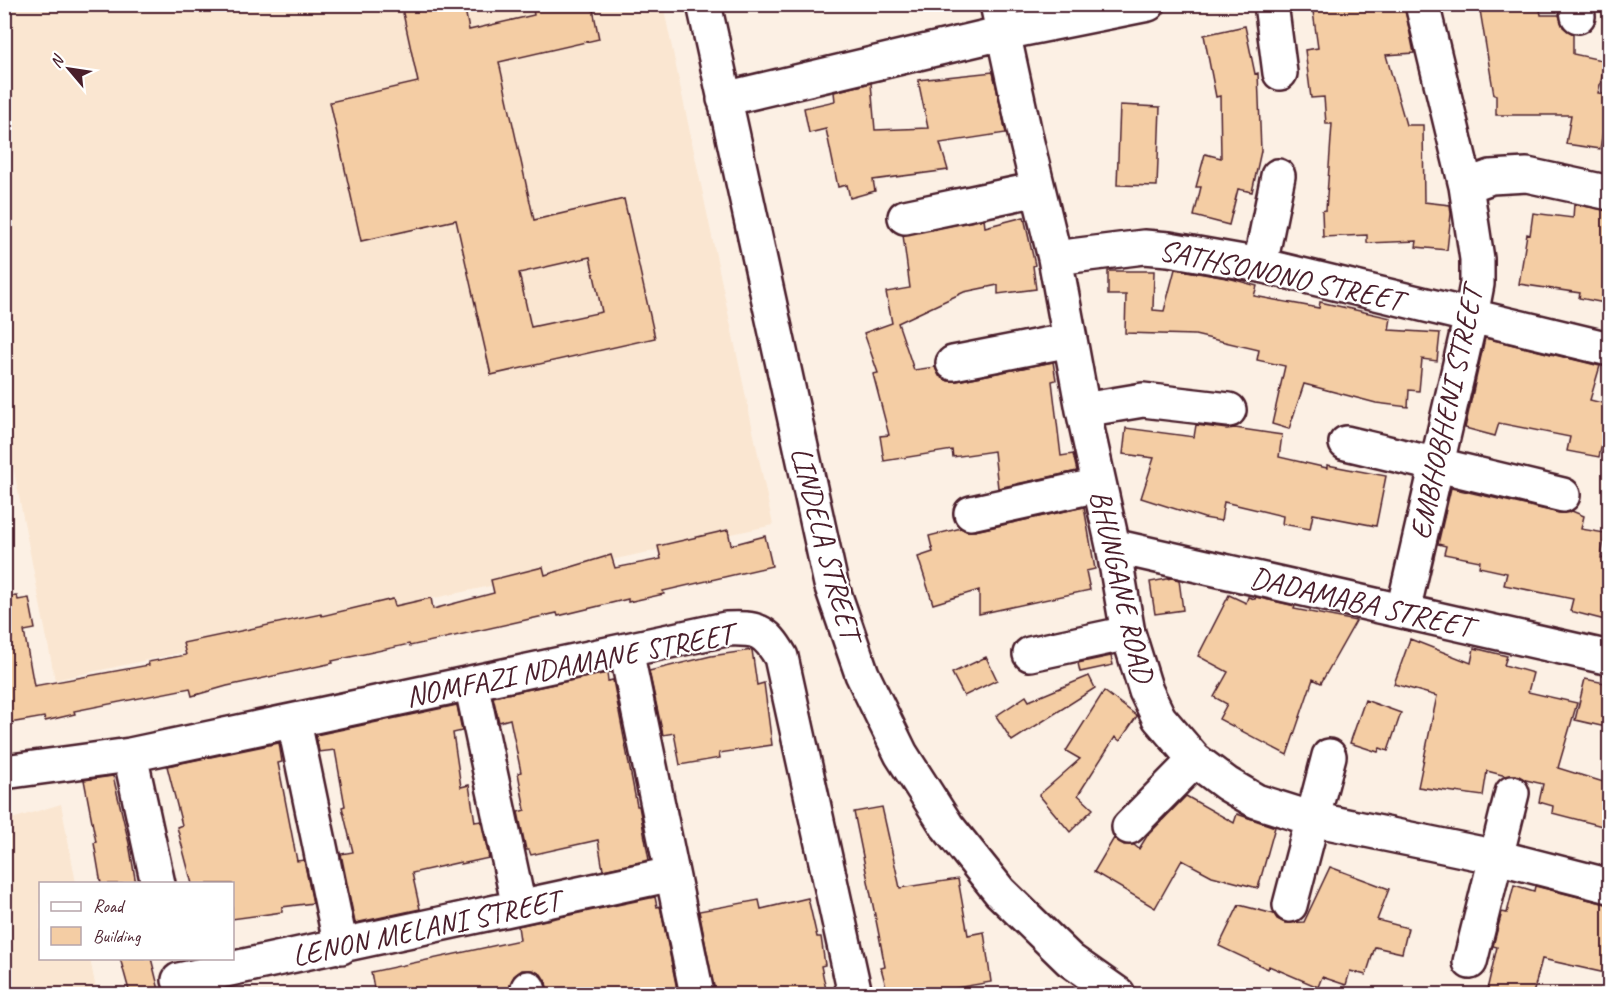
<svg xmlns="http://www.w3.org/2000/svg" width="1614" height="999" font-family="Caveat,sans-serif">
<rect width="100%" height="100%" fill="#fcf0e4"/>
<filter id="ink" filterUnits="userSpaceOnUse"><feTurbulence type="fractalNoise" baseFrequency=".0167" numOctaves="2"/><feDisplacementMap in="SourceGraphic" scale="12" xChannelSelector="R" yChannelSelector="G"/><feConvolveMatrix kernelMatrix="1 2 1 2 8 2 1 2 1" color-interpolation-filters="sRGB"/></filter>
<g filter="url(#ink)">
<!-- built -->
<path fill="#fae6d1" d="M4,5H663L773,525L55,680L5,425Z
M61,804L76,883L40,884V958L90,959L97,994H5V821Z"/>
<!-- building -->
<path fill="#f4cda4" stroke="#4a1f2b" stroke-width="1.5" fill-rule="evenodd" d="M401,4H464L469,30L534,15L532,4H592L599,39L499,62L534,220L624,199L655,338L491,375L456,220L361,241L330,102L418,82ZM590,257L602,312L531,327L519,273Z
M1312,4H1404L1414,53L1386,55L1406,125H1423L1424,202L1450,205L1451,214L1447,250L1416,247L1417,241L1367,243V235L1323,237L1322,211L1326,210L1332,124H1326L1324,97L1311,98L1305,50L1318,48Z
M1479,4H1539L1541,15H1559L1563,27L1573,34V54L1606,61L1598,93L1609,95L1600,149L1566,144L1571,115H1496V95H1494Z
M1245,26L1255,74L1258,73L1261,151L1252,192L1238,189L1229,225L1194,216L1201,187H1196L1205,154L1221,158L1220,96L1216,97L1204,35Z
M993,72L1006,133L940,143L948,170L873,180L875,191L850,198L847,185L838,187L826,129L809,133L804,108L835,101L834,92L871,83L875,130L928,128L918,80Z
M1120,105L1160,107L1157,186L1117,185Z
M1574,204L1610,211V304L1579,298L1580,293L1519,284L1527,234L1530,235L1533,213L1573,218Z
M1024,217L1035,265L1033,266L1036,289L998,294V285L964,292L898,323L914,370L935,367L939,376L948,381H957L1053,362L1056,380L1052,381L1061,456L1073,454L1077,471L998,488L994,451L953,457L952,450L884,461L880,436L889,435L873,374L878,373L864,333L892,323L886,292L910,288L903,235L984,219L985,227Z
M1175,269L1232,279L1257,286L1254,296L1319,308L1320,302L1391,318L1389,330L1440,333L1437,361L1422,359L1419,391L1409,390L1408,407L1376,403L1304,384L1289,429L1272,424L1285,366L1257,360L1259,350L1195,335L1125,333L1126,295H1108V271H1154L1153,310L1164,311Z
M1485,338L1600,366L1590,400L1610,405V446L1602,444L1599,457L1567,451L1570,437L1499,423L1495,436L1465,428Z
M1196,425L1227,429L1235,428L1282,435L1279,457L1327,468V465L1386,476L1376,526L1313,514L1310,529L1282,524L1283,516L1224,502L1221,521L1204,518L1141,498L1154,458L1123,454L1126,428L1194,437Z
M1451,488L1559,513L1572,511L1584,516L1581,529L1605,533L1601,558L1610,560V599L1605,620L1570,611L1573,599L1504,585L1507,573L1479,567L1480,561L1444,554L1446,546L1438,544Z
M1084,507L1095,569L1086,571L1090,590L979,614V590L933,604L918,557L933,552L929,536L961,528L966,531H975Z
M728,530L731,545L765,536L772,566L663,591L664,594L628,602V599L558,616L557,613L410,646L409,644L332,661L333,663L227,686L192,696L190,688L74,711L75,714L45,721L44,717L4,724V597L17,596L18,600L29,598L35,629L24,631L34,686L149,665L148,662L186,655L183,643L321,614L322,616L393,599L395,606L431,598L433,609L494,593L491,580L543,567L545,575L611,555L615,568L661,559L658,546Z
M1172,578L1179,580L1183,610L1155,614L1150,582Z
M1229,595L1246,603L1248,597L1255,599L1256,597L1295,606L1294,609L1356,621L1321,683L1313,679L1287,755L1219,719L1227,704L1214,697L1228,672L1198,656Z
M1410,639L1471,663L1474,648L1507,656L1504,665L1533,673L1528,692L1577,703L1558,768L1610,784V828L1552,813L1553,806L1539,802L1543,784L1526,780L1516,775L1506,776L1487,771L1483,796L1418,787L1437,696L1394,684Z
M752,650L757,685L764,683L772,745L719,753L720,758L680,765L674,733L663,735L649,671L711,656Z
M1111,656L1113,665L1080,672L1078,663Z
M986,657L997,680L964,696L952,673Z
M607,673L608,681L613,680L637,806H639L649,860L603,870L598,840L531,855L529,850H526L518,812L525,810L518,773L521,772L510,719L499,722L493,697Z
M1089,676L1095,688L1012,741L996,716L1026,696L1029,701Z
M1585,679L1610,684V728L1575,720Z
M1104,691L1137,716L1120,741L1115,737L1078,795L1093,809L1070,832L1039,795L1080,759L1066,751Z
M1365,700L1401,713L1388,751L1380,748L1378,752L1350,743Z
M457,705L462,731L453,733L461,787L469,785L475,822L481,821L489,858L461,864V862L412,873L420,909L355,923L341,854L353,852L342,807L345,806L335,750L319,752L316,735Z
M279,743L282,762L278,763L297,861L304,860L313,903L282,907V912L232,919V884H192L177,827L182,825L167,766Z
M113,776L129,843L136,884H101L94,843L96,842L84,780Z
M1186,796L1234,823L1237,814L1275,827L1258,888L1212,876L1182,860L1155,908L1094,872L1114,838L1124,845H1134L1139,849L1147,836Z
M882,807L900,888L958,879L968,935L984,932L991,982L956,988L957,990L938,994H888L881,968L885,967L879,935L854,812Z
M1330,867L1389,889L1377,920L1408,928L1402,953L1375,947L1366,975L1350,971L1346,985L1322,977L1318,987L1269,966L1268,969L1219,946L1239,905L1274,914L1277,919L1285,923L1304,922Z
M1514,885L1534,891L1535,886L1610,905V974L1542,959L1533,994H1486L1497,947L1493,946L1502,912L1507,913Z
M655,897L657,907L660,906L678,994H548L546,982L541,974L531,970H522L514,976L510,985V994H375L371,972L520,940L518,926Z
M808,898L817,937H821L825,965L821,966L827,994H715L699,911L759,900L761,909Z
M120,958H151L160,994H130Z"/>
<g fill="none" stroke-linecap="round" stroke-linejoin="round">
<defs>
<path id="minor" d="M704,4L831,584L862,674L901,754L947,826L1000,892L1070,960L1118,994
M997,4L1027,143L1055,258L1083,410L1113,546L1128,633L1146,691L1159,718L1195,760L1227,784L1256,801L1313,819L1497,857L1610,886
M1271,4L1280,73
M1576,4L1578,16
M724,99L1003,33L1148,4
M1466,186L1491,177L1527,175L1610,193
M905,217L1038,189
M1055,258L1144,247L1169,249L1260,265L1605,348
M1260,265L1278,176
M953,363L1070,340
M1083,410L1143,400L1229,410
M1346,443L1563,495
M971,513L1099,485
M1113,546L1610,658
M1403,611L1471,316L1477,284V259L1466,186L1422,4
M626,650L697,994
M1030,654L1128,633
M471,683L519,907
M294,722L341,947
M130,755L158,884
M4,772L130,755L726,629C756,628 765,629 781,657L855,994
M1129,827L1195,760
M1290,905L1329,756
M1470,962L1512,793
M179,980L672,874
M528,988L530,994"/>
</defs>
<!-- minor casing -->
<use href="#minor" stroke="#4a1f2b" stroke-width="38"/>
<!-- minor -->
<use href="#minor" stroke="#fff" stroke-width="33"/>
</g>
</g>
<g text-anchor="middle" dominant-baseline="central" stroke-width="4.5" stroke-linejoin="round" paint-order="stroke">
<!-- street labels -->
<g font-size="30" fill="#4a1f2b" stroke="#fff">
<text transform="translate(1281 275) rotate(12)">SATHSONONO STREET</text>
<text transform="translate(1446 413) rotate(-78)">EMBHOBHENI STREET</text>
<text transform="translate(826 543) rotate(75)">LINDELA STREET</text>
<text transform="translate(1122 586) rotate(77)">BHUNGANE ROAD</text>
<text transform="translate(1361 602) rotate(13)">DADAMABA STREET</text>
<text transform="translate(569 665) rotate(-11)">NOMFAZI NDAMANE STREET</text>
<text transform="translate(426 928) rotate(-12)">LENON MELANI STREET</text>
</g>
</g>
<!-- margin -->
<rect width="1614" height="999" fill="none" stroke="#fff" stroke-width="24"/>
<rect x="12" y="12" width="1590" height="975" fill="none" stroke="#4a1f2b" stroke-width="2" filter="url(#ink)"/>
<!-- legend -->
<rect x="39" y="882" width="195" height="78" fill="#ffffff" stroke="#b7a5aa" stroke-width="1.5"/>
<rect x="51" y="902" width="30" height="9" fill="#ffffff" stroke="#b7a5aa" stroke-width="1.5"/>
<text x="93" y="912" font-size="18" fill="#4a1f2b">Road</text>
<rect x="51" y="927" width="30" height="18" fill="#f4cda4" stroke="#b7a5aa" stroke-width="1.5"/>
<text x="93" y="942" font-size="18" fill="#4a1f2b">Building</text>
<!-- north arrow -->
<g transform="translate(69 69) rotate(299)" stroke="#ffffff" stroke-width="4.5" paint-order="stroke">
<path d="M0-4.5L10 22L0 15L-10 22Z" fill="#4a1f2b"/>
<text y="-9" font-size="16" font-weight="bold" text-anchor="middle" fill="#4a1f2b">N</text>
</g>
</svg>
